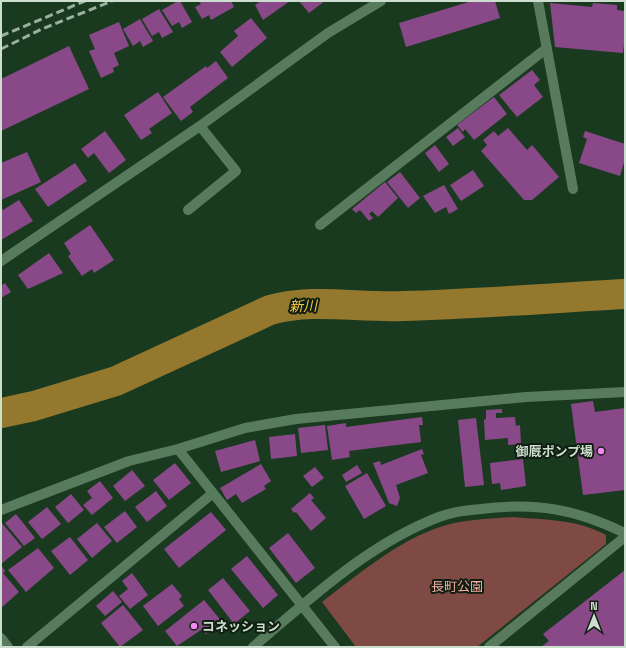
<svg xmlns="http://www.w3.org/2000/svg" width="626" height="648" font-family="'Space Grotesk','Noto Sans JP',sans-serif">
<rect width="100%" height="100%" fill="#1a3a20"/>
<!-- green -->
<path fill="#7f4a43" d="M513,517C545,520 577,519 606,535V544L477,647H356L322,602C356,576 399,540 440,527C463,519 489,519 513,517Z"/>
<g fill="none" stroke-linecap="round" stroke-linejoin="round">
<!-- river -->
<path stroke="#94782e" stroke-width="30" d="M1,413L34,406L116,381L270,310C314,298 357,308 403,306C477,304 551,298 625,294"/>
</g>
<!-- building -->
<path fill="#894988" d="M178,1H180L192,22L182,28L179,22L172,26L162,10Z
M199,1H231L234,7L211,20L209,15L202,19L195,7L201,4Z
M261,1H290L263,20L255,5Z
M299,1H325L309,13Z
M472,1H495L500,18L406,47L399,23Z
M550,3L592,7L593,3L617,5V10L625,11V36L623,53L555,47Z
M159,9L173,32L162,38L159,32L152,36L142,19Z
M251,18L267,38L232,67L220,52L238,36L234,31Z
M140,19L153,41L143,47L140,41L133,46L123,29Z
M119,22L129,46L114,53L119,65L113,68L114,72L101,78L89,51L95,49L89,35Z
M69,46L89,89L1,131V79Z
M216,61L228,78L190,107L193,112L181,121L163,97L206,66L207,68Z
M532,70L540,80L534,85L543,97L517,117L499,95Z
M158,92L172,113L149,129L152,133L141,140L124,115Z
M494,97L507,114L474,140L465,129L463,132L457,125Z
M458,128L465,137L453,146L446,137Z
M508,128L527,150L532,145L559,177L532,200H524L481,151L487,145L483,140L494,131L498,136Z
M105,131L126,160L109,173L94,153L88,158L81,149Z
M585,131L625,144V159L620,176L579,163L587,139L583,137Z
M435,145L449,164L439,172L425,153Z
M27,152L41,182L1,200V163Z
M75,163L87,181L48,207L35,189Z
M473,170L484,186L461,201L450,185Z
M400,172L420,198L408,208L387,182Z
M385,182L398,198L378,217L372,211L369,214L373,218L369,221L360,210L356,213L352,209Z
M444,185L458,209L449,214L446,207L435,213L423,196Z
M19,200L33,221L1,240V206L3,210Z
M90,225L114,260L94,273L92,269L82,276L68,256L71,254L64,243Z
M49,253L63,273L28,289L18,275Z
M5,283L11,292L1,298V286Z
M593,401L595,412L625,408V490L583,495L571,404Z
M502,409V413H496V418L515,417L516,426L520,425L521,444L508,445V438L485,440L484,420L486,419V410Z
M422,417L423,425H419L421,442L349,451L350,457L332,460L327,426L346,423V427Z
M476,418L484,485L465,487L458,420Z
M325,425L328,450L301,453L298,428Z
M295,434L297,456L271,459L269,437Z
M255,440L260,461L221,472L215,451Z
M422,449L424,454L421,455L428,473L396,485L400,498L397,506L389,503L373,463L380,461L381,465Z
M523,459L526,486L501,490L500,483L492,484L490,463Z
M175,463L191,483L169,500L153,480Z
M261,464L271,481L264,486L266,489L242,503L236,494L227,500L220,488Z
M357,465L362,473L346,482L342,475Z
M315,467L324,478L312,487L303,476Z
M132,470L145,486L125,501L113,486Z
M367,473L386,506L364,519L345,486Z
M100,481L113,498L92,515L83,505L92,498L87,491Z
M156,491L167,506L147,522L135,507Z
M310,493L314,498L311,500L326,518L311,531L296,512L294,513L291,509Z
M71,494L84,510L68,523L55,507Z
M47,507L61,524L42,539L28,522Z
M125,511L137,527L117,543L104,527Z
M211,512L226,530L179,568L164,549Z
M16,514L35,538L24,546L5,523Z
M1,522L22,547L1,564Z
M97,523L112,541L92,558L77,539Z
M288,533L315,568L296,583L269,548Z
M70,537L88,560L70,575L51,551Z
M38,548L54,568L26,592L8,570Z
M247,556L278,595L263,608L231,569Z
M1,565L5,571L3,573L19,592L1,608Z
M625,570V647H541L549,641L543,634Z
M132,573L148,595L130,609L119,596L128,589L122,581Z
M223,578L250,611L234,624L208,590Z
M172,584L182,596L179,599L184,606L158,626L143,606Z
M113,591L122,602L105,616L96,606Z
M204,600L223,623L206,634L201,630L177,646L165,631Z
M123,605L143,630L120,647L101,623Z"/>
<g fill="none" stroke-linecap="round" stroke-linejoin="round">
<!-- minor -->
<path stroke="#587a5d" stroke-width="10" d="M538,1L573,189
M188,210L236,171L200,126
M320,225L547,48
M1,261L200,126L328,33L381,1
M178,449L335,647
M1,510L129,461L178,449L245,428L296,419L526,397L625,392
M1,638L8,647
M27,647L213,493
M253,647C310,599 368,544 439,517C452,512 467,510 481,509C536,502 575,509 625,533
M489,647L625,537"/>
<!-- rail -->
<path stroke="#9ab09c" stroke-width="3" stroke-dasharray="8 4" stroke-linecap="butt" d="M1,36L85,1
M1,49L42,29L112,1"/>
</g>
<!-- markers -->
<g fill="#f389f1" stroke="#101e12" stroke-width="1.5">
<circle cx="601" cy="451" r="4"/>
<circle cx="194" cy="626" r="4"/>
</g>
<g text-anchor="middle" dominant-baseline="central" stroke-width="4" stroke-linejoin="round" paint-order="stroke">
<!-- poi labels -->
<g font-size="13" font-weight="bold" fill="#ccdecd" stroke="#101e12" text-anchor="end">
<text x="593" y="451">御厩ポンプ場</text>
<text x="202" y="626" text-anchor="start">コネッション</text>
</g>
<!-- park labels -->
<g font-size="13" fill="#f6aaa0" stroke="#101e12">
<text x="457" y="586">長町公園</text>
</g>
<!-- water labels -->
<g font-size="14" font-style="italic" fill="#f9c946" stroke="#101e12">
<text transform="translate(303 306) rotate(-2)">新川</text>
</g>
</g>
<!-- border -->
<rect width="626" height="648" fill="none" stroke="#ccdecd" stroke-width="4"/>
<!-- north arrow -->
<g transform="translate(594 616)" stroke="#101e12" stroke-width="3" paint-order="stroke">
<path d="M0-3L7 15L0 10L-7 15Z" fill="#ccdecd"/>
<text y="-6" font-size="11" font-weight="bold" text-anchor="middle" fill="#ccdecd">N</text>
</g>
</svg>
